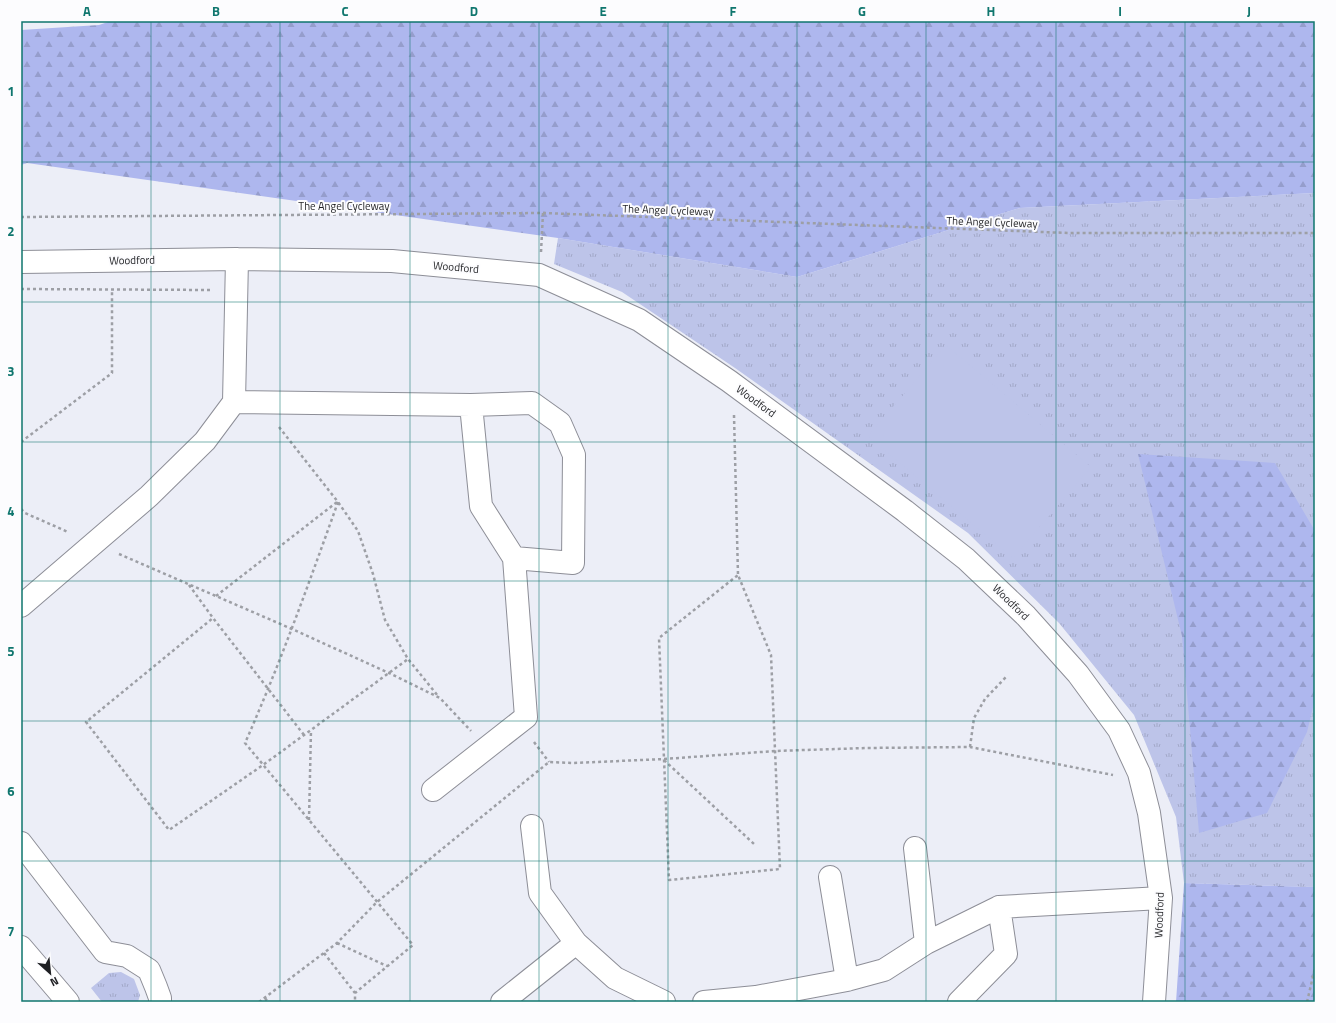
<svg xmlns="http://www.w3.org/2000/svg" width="1336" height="1023" font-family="'Titillium Web',sans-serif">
<defs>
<pattern id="grass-tufts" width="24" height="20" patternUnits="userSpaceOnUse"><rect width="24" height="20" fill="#bdc4e9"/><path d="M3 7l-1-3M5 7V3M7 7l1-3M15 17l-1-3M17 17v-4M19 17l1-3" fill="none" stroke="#a2a8c8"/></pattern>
<pattern id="forest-firs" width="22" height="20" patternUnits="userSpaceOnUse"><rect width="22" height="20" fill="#aeb7ee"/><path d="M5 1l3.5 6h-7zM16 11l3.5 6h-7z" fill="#959dcc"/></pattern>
</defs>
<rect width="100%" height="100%" fill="#eceef7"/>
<!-- grass -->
<path fill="url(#grass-tufts)" d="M1315,193V887L1184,883L1176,817L1134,715L1059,623L968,533L735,368L622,292L554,264L558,238L797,277L1020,208Z
M121,972L134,979L140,995L138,1002H102L91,988L109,973Z"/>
<!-- forest -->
<path fill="url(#forest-firs)" d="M111,21H1315V193L1020,208L797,277L558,238L27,163L21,165V30L99,25Z
M1138,454L1275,463L1315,531V699L1307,732L1267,813L1199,833L1182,636Z
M1184,883L1315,887V1002H1176Z"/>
<!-- garden -->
<path fill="#bdc4e9" d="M946,345L1091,467L1013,558L868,436Z"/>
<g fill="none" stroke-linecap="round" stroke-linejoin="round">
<defs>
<path id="minor" d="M21,262L237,259L392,261L539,275L639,320L729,381L905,511L966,559L1026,616L1078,674L1119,730L1139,773L1149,813L1161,898L1154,1002
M234,402L471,405L532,403L560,423L574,455L573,563L514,558
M21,606L149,496L205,441L234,402L237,259
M433,790L526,717L514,558L481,506L471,405
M532,826L540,893L576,943L615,978L664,1002
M21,843L105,952L127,956L149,970L156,987L160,998V1002
M915,848L926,943
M830,877L847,980
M21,947L68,1002
M502,1002L576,943
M704,1002L756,997L847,980L884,970L926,943L999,907L1161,898
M959,1002L1006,954L999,907"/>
</defs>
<!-- minor casing -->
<use href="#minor" stroke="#8d8e97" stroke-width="24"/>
<!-- path -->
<path stroke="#9d9fa5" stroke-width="2.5" stroke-dasharray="3 3" stroke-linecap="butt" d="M21,217L543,213L1069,233H1315
M541,252L543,213
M21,289L212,290
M734,415L738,575L771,655L780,869L669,880L659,638L738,575
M279,427L338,502L358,531L373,574L385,620L408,659L438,696
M21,442L112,373V290
M338,502C309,583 280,664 245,743L413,945L355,993V1002
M21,509L25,513L68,532
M119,554L292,629L389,673L440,698L471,731
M189,585L213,618
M216,596L337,502
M304,735L213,618L86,722L169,830L263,765L408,659
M534,742L549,762
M970,747L974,718L985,699L1006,677
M664,760L754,844
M309,820L311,730
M337,943L387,966
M324,953L355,993
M265,998L268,1002
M259,1002L337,943L377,902L549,762L574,763L664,759L775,751L866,748L970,747L1113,775
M1307,1002L1315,968"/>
<!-- minor -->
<use href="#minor" stroke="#fff" stroke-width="22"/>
</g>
<!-- grid -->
<path fill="none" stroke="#0f766e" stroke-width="1" stroke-opacity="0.55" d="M151,21V1002M280,21V1002M410,21V1002M539,21V1002M668,21V1002M797,21V1002M926,21V1002M1056,21V1002M1185,21V1002M21,162H1315M21,302H1315M21,442H1315M21,581H1315M21,721H1315M21,861H1315"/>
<g text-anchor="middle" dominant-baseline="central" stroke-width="4" stroke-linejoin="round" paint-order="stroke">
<!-- street labels -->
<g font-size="11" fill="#1f2023" stroke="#fcfcfe">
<text x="344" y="206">The Angel Cycleway</text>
<text transform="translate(668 210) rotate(2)">The Angel Cycleway</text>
<text transform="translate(992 222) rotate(2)">The Angel Cycleway</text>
<text transform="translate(132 260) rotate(-1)">Woodford</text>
<text transform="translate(456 267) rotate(5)">Woodford</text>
<text transform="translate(756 401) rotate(36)">Woodford</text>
<text transform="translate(1011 602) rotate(44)">Woodford</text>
<text transform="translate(1159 915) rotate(-88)">Woodford</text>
</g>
</g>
<!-- border -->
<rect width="1336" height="1023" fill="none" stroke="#fcfcfe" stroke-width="44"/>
<!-- north arrow -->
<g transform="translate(50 973) rotate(153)" stroke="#fcfcfe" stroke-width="3" paint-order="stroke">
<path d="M0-3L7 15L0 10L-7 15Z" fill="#1f2023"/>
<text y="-6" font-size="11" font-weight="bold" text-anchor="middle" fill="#1f2023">N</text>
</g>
<rect x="22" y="22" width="1292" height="979" fill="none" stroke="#0f766e" stroke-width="1.5"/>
<g font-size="13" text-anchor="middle" font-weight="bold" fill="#0f766e">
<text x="87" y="16">A</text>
<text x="216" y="16">B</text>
<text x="345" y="16">C</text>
<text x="474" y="16">D</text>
<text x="603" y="16">E</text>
<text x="733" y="16">F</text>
<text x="862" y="16">G</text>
<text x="991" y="16">H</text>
<text x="1120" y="16">I</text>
<text x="1249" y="16">J</text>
<text x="11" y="96">1</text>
<text x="11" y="236">2</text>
<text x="11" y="376">3</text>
<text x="11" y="516">4</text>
<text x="11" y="656">5</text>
<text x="11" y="796">6</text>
<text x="11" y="936">7</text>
</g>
</svg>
